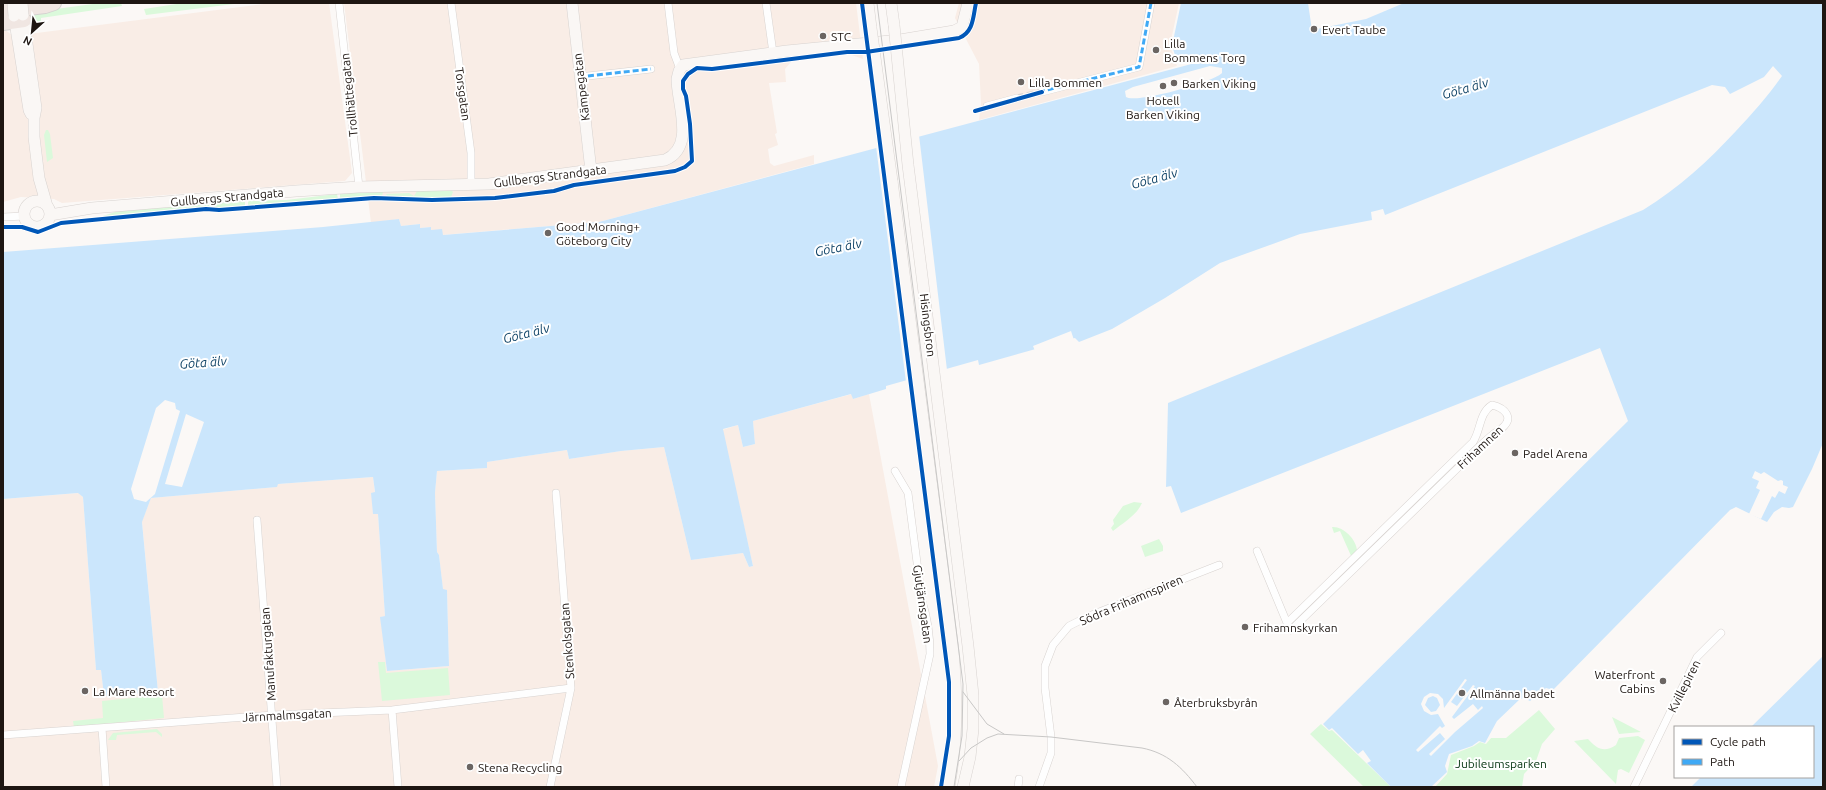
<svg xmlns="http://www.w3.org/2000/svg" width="1826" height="790" font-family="Ubuntu,sans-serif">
<rect width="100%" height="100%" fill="#fbf8f6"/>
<!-- built -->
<path fill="#f9ede6" d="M271,3H329L352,173L345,181L62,203L54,199L21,197L3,202V28L13,36Z
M344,3H856L863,59L849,54L791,62L785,69L786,82L769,83L777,133L775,134L778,145L768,149L770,163L774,166L814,155V164L599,222L442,235L431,230L430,227L420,228V224L401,226L399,219L371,223Z
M959,3H1179L1170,45L1177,66L979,120L981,104L979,64L955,18Z
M852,394L853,399L869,394L938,766L934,787H3V499L79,493L83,497L96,670L101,669L104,696L158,692L142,521L151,498L276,487L278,484L373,477L375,493H372L373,514H378L385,616L381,617L387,671L449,666L447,590H443L439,555L437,552L435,493L437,471L487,468V462L567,450L569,459L621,451L664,447L691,560L743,553L749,567L753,566L722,430L738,425L743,447L755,444L753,421Z"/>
<!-- green -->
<path fill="#dbf9db" d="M100,3H121L122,6L41,18V22H35L34,12Z
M183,3H242L146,15L144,9Z
M46,130H48L50,134L53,158L47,162L44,135Z
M451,190L453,192L451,197L409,199L388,197L386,194L409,193L414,196L417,191Z
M381,192H383L382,196L340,198V193Z
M337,194L338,199L248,205V201L286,200Z
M245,201V206L177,209L117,216H103L118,211Z
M1134,502L1142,503C1137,515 1123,523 1113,531L1111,528L1114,524L1113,520L1123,506Z
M1332,527C1343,526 1356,539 1357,550L1352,558L1340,531L1334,533Z
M1159,539L1163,546V551L1145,557L1141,546Z
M378,662H385L386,673L448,668L450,695L382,701Z
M162,695L164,718L74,727L73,721L103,718L102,701Z
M1539,710L1555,729L1542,744L1536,761L1524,774L1522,787H1435L1447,774L1451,755L1474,746L1480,742L1486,744L1491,738H1506Z
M1612,717L1616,719L1641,732L1619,734Z
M1321,724L1329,731L1332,730L1391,787H1364L1310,734Z
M157,729L162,734V737L156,732L117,735L116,740H108L113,733Z
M1638,736L1645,740L1629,773L1621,769L1618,770L1616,784L1574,741L1588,739C1597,749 1604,753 1616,745L1619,738Z"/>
<!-- water -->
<path fill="#cbe6fc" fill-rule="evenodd" d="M1181,3H1308L1312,30L1366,19L1404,3H1823V443L1812,469L1793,507L1789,508L1782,507L1774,512L1767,522L1736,507L1730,510L1553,690L1546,688L1530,701L1524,698L1520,699L1497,721L1485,743L1479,741L1472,746L1449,754L1445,766L1447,772L1431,787H1391L1367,763L1371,761L1363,750L1358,754L1332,728L1329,730L1323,724L1628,421L1600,348L1181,513L1171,486L1166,487L1168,403L1643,210C1679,188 1708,161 1736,131C1753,113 1768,96 1782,76L1773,66L1764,77L1730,94L1725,87L1712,85L1385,215L1383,209L1371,212L1372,220L1300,234L1220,263L1165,298L1112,329L1079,342L1075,338L979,365L978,360L886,386V389L853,399L851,394L753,421L755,444L743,447L738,425L723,429L753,566L749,567L743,553L691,560L664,447L621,451L569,459L567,450L487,462V468L437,471L435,493L437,552L439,555L443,589L447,590L449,666L387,671L380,617L385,616L378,514H373L371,493L375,492L373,477L278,484L277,487L151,498L142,522L158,692L104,696L101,670H96L83,497L78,493L3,499V252L323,227L399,219L401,226L420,224V228L431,227V230L442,229L443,235L599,222L1199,62L1197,56L1177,61L1172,46ZM1210,66L1222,68V73C1214,82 1135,104 1126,97L1125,91L1133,87ZM165,400L175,403L176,409L180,411L155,494L146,502L134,499L131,489L156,408ZM186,414L204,422L182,487L165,484Z
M1823,656V787H1691L1701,777H1813V727H1751Z"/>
<!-- pier -->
<path fill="#fbf8f6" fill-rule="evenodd" d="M919,135L947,370L906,382L876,146Z
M1071,331L1074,340L1035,351L1033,346Z
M1755,471L1761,474L1764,472L1778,481L1781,480L1783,481V485L1788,487L1785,494L1779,491L1775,498L1772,496L1761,519L1749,514L1760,490L1756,488L1759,481L1752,478Z
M1465,679L1467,680L1451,702L1457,706L1473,685L1475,686L1452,717L1454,719L1473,704L1478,710L1482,706L1483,708L1455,732L1431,756L1429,754L1445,739L1440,733L1418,752L1416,750L1440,726L1442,728L1445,726L1438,714L1431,715L1424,711L1421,704L1424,697L1430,693L1438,694L1443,699L1444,708ZM1433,696L1437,698L1440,705L1436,711L1431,712L1425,705L1428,698Z"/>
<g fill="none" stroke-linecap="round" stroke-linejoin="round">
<!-- street-tunnel -->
<path stroke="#dad6d4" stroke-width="7" stroke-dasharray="7 3.5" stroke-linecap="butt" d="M1017,98L1042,92"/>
<defs>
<path id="street" d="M339,3L359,187
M451,3L471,153V184
M668,3L674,53L680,69
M766,3L773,53
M579,77L651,69
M1042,92L1139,67L1151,3
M987,106L1017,98
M3,217L25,216
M895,471L908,493L922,601C928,619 930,635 930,654L901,787
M257,520L277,787
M1257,551L1287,623L1291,630L1468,458C1475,450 1483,443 1491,436C1494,433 1498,431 1501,429C1515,418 1505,408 1492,405C1479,413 1481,430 1473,442L1287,623
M392,710L398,787
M102,728L106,787
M3,735L273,715L392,710L571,688
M550,787L571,688L556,493
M1018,787L1019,779
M1039,787L1051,753V737L1045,688V666L1053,645L1069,626L1089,616L1219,565
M1634,787L1697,657L1721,633"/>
<path id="secondary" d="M572,3L591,171
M868,3L871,28
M891,3L894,25
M23,15L36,108L34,118V137L39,178L47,206
M14,16L29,110L31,114
M892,181L953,649C957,700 958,737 949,787
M24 214a13 13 0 1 1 26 0a13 13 0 1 1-26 0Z
M50,215L92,208L296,191L359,187L489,184L665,160C696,147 677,104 677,79L679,71L683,65L787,51L900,40L954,31L962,27L968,3
M925,300L968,646L973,695V729L970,757L963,787"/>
<path id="highway" d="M3,11L45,6L54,3
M3,23L24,20"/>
</defs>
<!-- street casing -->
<use href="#street" stroke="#d8d3d0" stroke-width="8"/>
<!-- secondary casing -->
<use href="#secondary" stroke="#d8d3d0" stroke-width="12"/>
<!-- highway casing -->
<use href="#highway" stroke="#d5d3d1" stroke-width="16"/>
<!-- street -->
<use href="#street" stroke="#fefefe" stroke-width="7"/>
<!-- secondary -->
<use href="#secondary" stroke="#faf7f5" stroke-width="11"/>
<!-- highway -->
<use href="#highway" stroke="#f0e6e2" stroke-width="14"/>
<!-- tram -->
<path stroke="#c8c7c6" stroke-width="1" d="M877,3L963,684L962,736L954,787
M963,692L987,724L1004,734
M959,761L971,748L987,738L998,734L1051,737L1142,748C1167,753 1182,767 1197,787"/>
<defs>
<path id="secondary-bridge" d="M13,3L14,16
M22,3L23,15
M894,25L908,165L925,300
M871,28L892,181"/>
</defs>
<!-- secondary-bridge casing -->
<use href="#secondary-bridge" stroke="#d8d3d0" stroke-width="12" stroke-linecap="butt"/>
<!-- secondary-bridge -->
<use href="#secondary-bridge" stroke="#faf7f5" stroke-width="11"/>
<!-- quiet -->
<path stroke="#3fa9f5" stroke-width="3" stroke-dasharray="6 3" stroke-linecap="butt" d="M579,77L651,69
M1039,92L1139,67L1151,3"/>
<defs>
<path id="cycleway" d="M862,3L949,682V736L941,787
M975,111L1042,92
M3,227H22L38,232L61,223L206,209L219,210L374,198L432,200L495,198L554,191L574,185L675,171L685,167L692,161L690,124L686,96L683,89V81L688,74L697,68L712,69L847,52H866L959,38C974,32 973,16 976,3"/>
</defs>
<!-- cycleway casing -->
<use href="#cycleway" stroke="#fff" stroke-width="6"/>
<!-- cycleway -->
<use href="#cycleway" stroke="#0057b8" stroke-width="4"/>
</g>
<!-- markers -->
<g fill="#6b6562" stroke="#fff" stroke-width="1.5">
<circle cx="1314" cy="29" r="4"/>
<circle cx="823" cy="36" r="4"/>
<circle cx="1156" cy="50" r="4"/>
<circle cx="1021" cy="82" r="4"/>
<circle cx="1174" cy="83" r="4"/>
<circle cx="1163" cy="86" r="4"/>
<circle cx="548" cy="233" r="4"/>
<circle cx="1515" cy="453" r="4"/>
<circle cx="1245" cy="627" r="4"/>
<circle cx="1663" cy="681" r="4"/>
<circle cx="85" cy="691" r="4"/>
<circle cx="1462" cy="693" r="4"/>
<circle cx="1166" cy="702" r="4"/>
<circle cx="470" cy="767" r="4"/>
</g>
<g text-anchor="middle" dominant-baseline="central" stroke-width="4" stroke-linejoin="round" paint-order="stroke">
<!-- poi labels -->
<g font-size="12" fill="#1e1612" stroke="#fff" text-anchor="start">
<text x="1322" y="29">Evert Taube</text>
<text x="831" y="36">STC</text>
<text x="1164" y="43">Lilla<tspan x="1164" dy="14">Bommens Torg</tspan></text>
<text x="1029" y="82">Lilla Bommen</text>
<text x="1182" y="83">Barken Viking</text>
<text x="1163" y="100" text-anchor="middle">Hotell<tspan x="1163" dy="14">Barken Viking</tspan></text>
<text x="556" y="226">Good Morning+<tspan x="556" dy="14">Göteborg City</tspan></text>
<text x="1523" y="453">Padel Arena</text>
<text x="1253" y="627">Frihamnskyrkan</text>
<text x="1655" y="674" text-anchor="end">Waterfront<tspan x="1655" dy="14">Cabins</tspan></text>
<text x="93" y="691">La Mare Resort</text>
<text x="1470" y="693">Allmänna badet</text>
<text x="1174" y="702">Återbruksbyrån</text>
<text x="478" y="767">Stena Recycling</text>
</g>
<!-- street labels -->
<g font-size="12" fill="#1e1612" stroke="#fff">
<text transform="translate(581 87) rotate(-97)">Kämpegatan</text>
<text transform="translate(463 94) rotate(82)">Torsgatan</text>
<text transform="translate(349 95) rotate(-96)">Trollhättegatan</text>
<text transform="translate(550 176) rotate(-7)">Gullbergs Strandgata</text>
<text transform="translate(227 197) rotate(-5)">Gullbergs Strandgata</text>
<text transform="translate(928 325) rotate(83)">Hisingsbron</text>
<text transform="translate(1480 447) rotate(-43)">Frihamnen</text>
<text transform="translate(1131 600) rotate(-23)">Södra Frihamnspiren</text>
<text transform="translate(923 604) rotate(82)">Gjutjärnsgatan</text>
<text transform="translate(567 641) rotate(-94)">Stenkolsgatan</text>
<text transform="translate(268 654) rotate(-94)">Manufakturgatan</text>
<text transform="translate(1684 686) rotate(-63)">Kvillepiren</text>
<text transform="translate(287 715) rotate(-3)">Järnmalmsgatan</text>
</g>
<!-- park labels -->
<g font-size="12" fill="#03330f" stroke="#fff">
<text x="1501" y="763">Jubileumsparken</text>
</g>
<!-- water labels -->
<g font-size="13" font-style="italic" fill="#124568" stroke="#fff">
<text transform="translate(1465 88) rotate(-16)">Göta älv</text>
<text transform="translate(1154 178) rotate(-15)">Göta älv</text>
<text transform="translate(838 247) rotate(-11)">Göta älv</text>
<text transform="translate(526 333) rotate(-14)">Göta älv</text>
<text transform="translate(203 362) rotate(-4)">Göta älv</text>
</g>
</g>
<!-- border -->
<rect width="1826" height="790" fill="none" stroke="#1e1612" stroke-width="8"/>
<!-- legend -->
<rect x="1674" y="726" width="140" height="52" fill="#ffffff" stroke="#a5a2a0"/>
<rect x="1682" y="739" width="20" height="6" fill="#0057b8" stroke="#a5a2a0"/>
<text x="1710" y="746" font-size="12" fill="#1e1612">Cycle path</text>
<rect x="1682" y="759" width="20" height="6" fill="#3fa9f5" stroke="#a5a2a0"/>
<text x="1710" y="766" font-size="12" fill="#1e1612">Path</text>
<!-- north arrow -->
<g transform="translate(32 32) rotate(207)" stroke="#ffffff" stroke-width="3" paint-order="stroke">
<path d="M0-3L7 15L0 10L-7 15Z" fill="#1e1612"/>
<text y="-6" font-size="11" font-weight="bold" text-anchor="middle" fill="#1e1612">N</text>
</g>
</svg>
